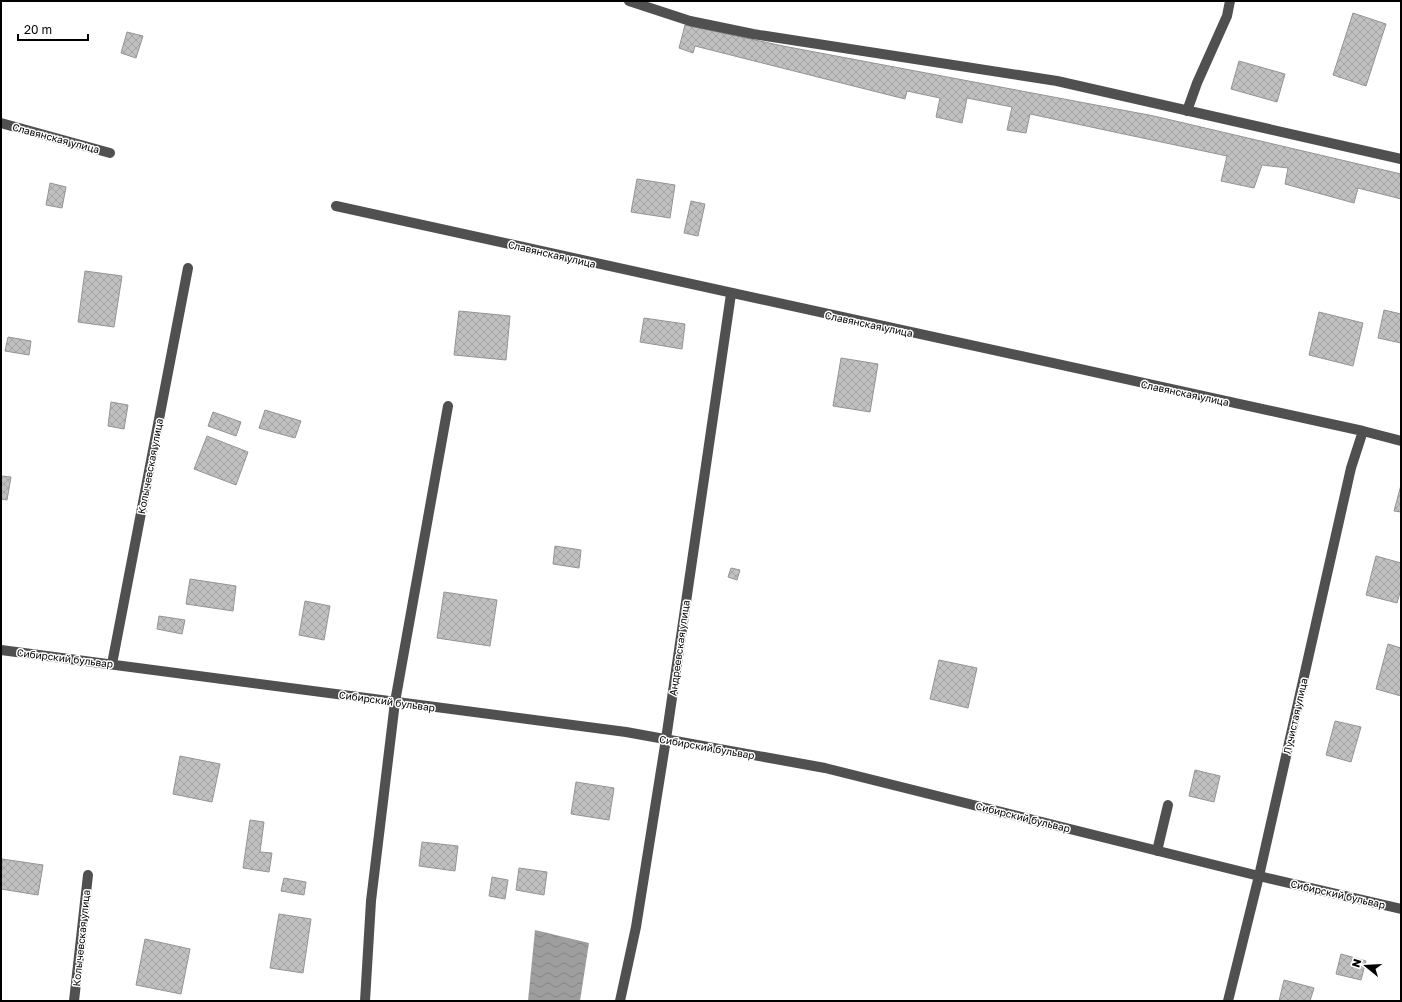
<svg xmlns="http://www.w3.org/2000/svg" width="1402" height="1002" font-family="'Golos Text',sans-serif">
<defs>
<pattern id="water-waves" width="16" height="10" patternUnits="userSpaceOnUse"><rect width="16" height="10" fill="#9e9e9e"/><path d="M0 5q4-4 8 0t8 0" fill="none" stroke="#868686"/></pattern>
<pattern id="building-cross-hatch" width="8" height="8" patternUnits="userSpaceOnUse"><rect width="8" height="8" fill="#c0c0c0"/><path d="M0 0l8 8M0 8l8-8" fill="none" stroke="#a3a3a3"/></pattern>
</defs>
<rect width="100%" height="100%" fill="#fff"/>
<!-- water -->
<path fill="url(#water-waves)" d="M535,930L589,943L580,1001H528Z"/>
<!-- building -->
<path fill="url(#building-cross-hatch)" stroke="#949494" d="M1353,13L1386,24L1366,86L1333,75Z
M685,25L783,46L1154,116L1401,174V199L1358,188L1354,203L1285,184L1288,168L1262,165L1254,188L1221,181L1227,156L1030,114L1026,133L1007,130L1012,107L967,98L962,123L936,117L940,98L907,91L905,99L695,46L693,53L679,48Z
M127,32L143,36L136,58L121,53Z
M1239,61L1285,74L1277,102L1231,89Z
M637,179L675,185L670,218L631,212Z
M50,183L66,187L62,208L46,205Z
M691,201L705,204L698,236L684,233Z
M85,271L122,276L114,327L78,322Z
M1384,310L1401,314V343L1378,338Z
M459,311L510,316L506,360L454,355Z
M1319,312L1363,323L1353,366L1309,355Z
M644,318L685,324L682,349L640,342Z
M8,337L31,341L29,355L5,351Z
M841,358L878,364L870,412L833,406Z
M111,402L128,405L124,429L108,426Z
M265,410L301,421L295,438L259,428Z
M213,412L241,422L236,436L208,426Z
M207,436L248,452L236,485L194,469Z
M1,476L11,477L7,500L1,499Z
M1401,485V512L1394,511Z
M555,546L581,550L579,568L553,564Z
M1376,556L1401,563V589L1397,603L1366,595Z
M731,568L740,570L737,580L728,577Z
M190,579L236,586L233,611L186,604Z
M444,592L497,600L490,646L437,638Z
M305,601L330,606L324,640L299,635Z
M159,616L185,620L182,634L157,629Z
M1388,644L1401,648V696L1376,689Z
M939,660L977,668L968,708L930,699Z
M1335,721L1361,727L1351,762L1326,755Z
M180,756L220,764L212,802L173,794Z
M1195,770L1220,776L1214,802L1189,796Z
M576,782L614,788L609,820L571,814Z
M250,820L264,822L260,852L272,853L269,872L243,868Z
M422,842L458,846L455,871L419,866Z
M2,859L43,865L38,895L1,889Z
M519,868L547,872L544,895L516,890Z
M492,877L508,880L505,899L489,896Z
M284,878L306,882L304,895L281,891Z
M279,914L311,919L303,973L270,968Z
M145,939L190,949L181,994L136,985Z
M1341,954L1366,961L1361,980L1336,974Z
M1284,980L1314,988L1310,1001H1279Z"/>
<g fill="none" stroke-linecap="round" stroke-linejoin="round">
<!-- minor -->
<path stroke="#505050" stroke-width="10" d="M629,1L690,21L753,34L1057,81L1401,159
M1187,111L1197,83L1227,16L1230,1
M1,123L110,153
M336,206L1363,431L1401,441
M1,650L626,732L825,768L1259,876L1401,909
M112,664L188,268
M1157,851L1168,805
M74,1001L88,875
M365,1001L371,901L395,702L448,406
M620,1001L636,927L666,739L731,294
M1228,1001L1259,876L1351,468L1363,431"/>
</g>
<g text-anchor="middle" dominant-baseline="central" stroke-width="3" stroke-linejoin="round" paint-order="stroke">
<!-- street labels -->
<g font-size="10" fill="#000" stroke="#fff">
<text transform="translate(56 138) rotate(15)">Славянская улица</text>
<text transform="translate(552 254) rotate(13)">Славянская улица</text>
<text transform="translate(869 324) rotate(12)">Славянская улица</text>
<text transform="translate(1185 393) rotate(12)">Славянская улица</text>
<text transform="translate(150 466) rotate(-79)">Колычевская улица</text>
<text transform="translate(679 648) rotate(-82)">Андреевская улица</text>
<text transform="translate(65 658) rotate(7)">Сибирский бульвар</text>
<text transform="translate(387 701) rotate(8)">Сибирский бульвар</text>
<text transform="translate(1295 716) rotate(-77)">Лучистая улица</text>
<text transform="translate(707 747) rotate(10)">Сибирский бульвар</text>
<text transform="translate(1023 817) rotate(14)">Сибирский бульвар</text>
<text transform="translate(1338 894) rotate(13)">Сибирский бульвар</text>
<text transform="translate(81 938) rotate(-84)">Колычевская улица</text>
</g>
</g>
<!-- border -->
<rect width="1402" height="1002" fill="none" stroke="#000000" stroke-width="4"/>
<!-- north arrow -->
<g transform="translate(1366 966) rotate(288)" stroke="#ffffff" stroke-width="3" paint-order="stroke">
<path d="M0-3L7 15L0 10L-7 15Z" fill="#000000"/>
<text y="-6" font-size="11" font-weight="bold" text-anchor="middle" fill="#000000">N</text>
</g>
<!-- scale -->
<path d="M18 34v6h70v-6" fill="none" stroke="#000000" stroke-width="2"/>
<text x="24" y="34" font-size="12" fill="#000000" stroke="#ffffff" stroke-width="3" paint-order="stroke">20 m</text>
</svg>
